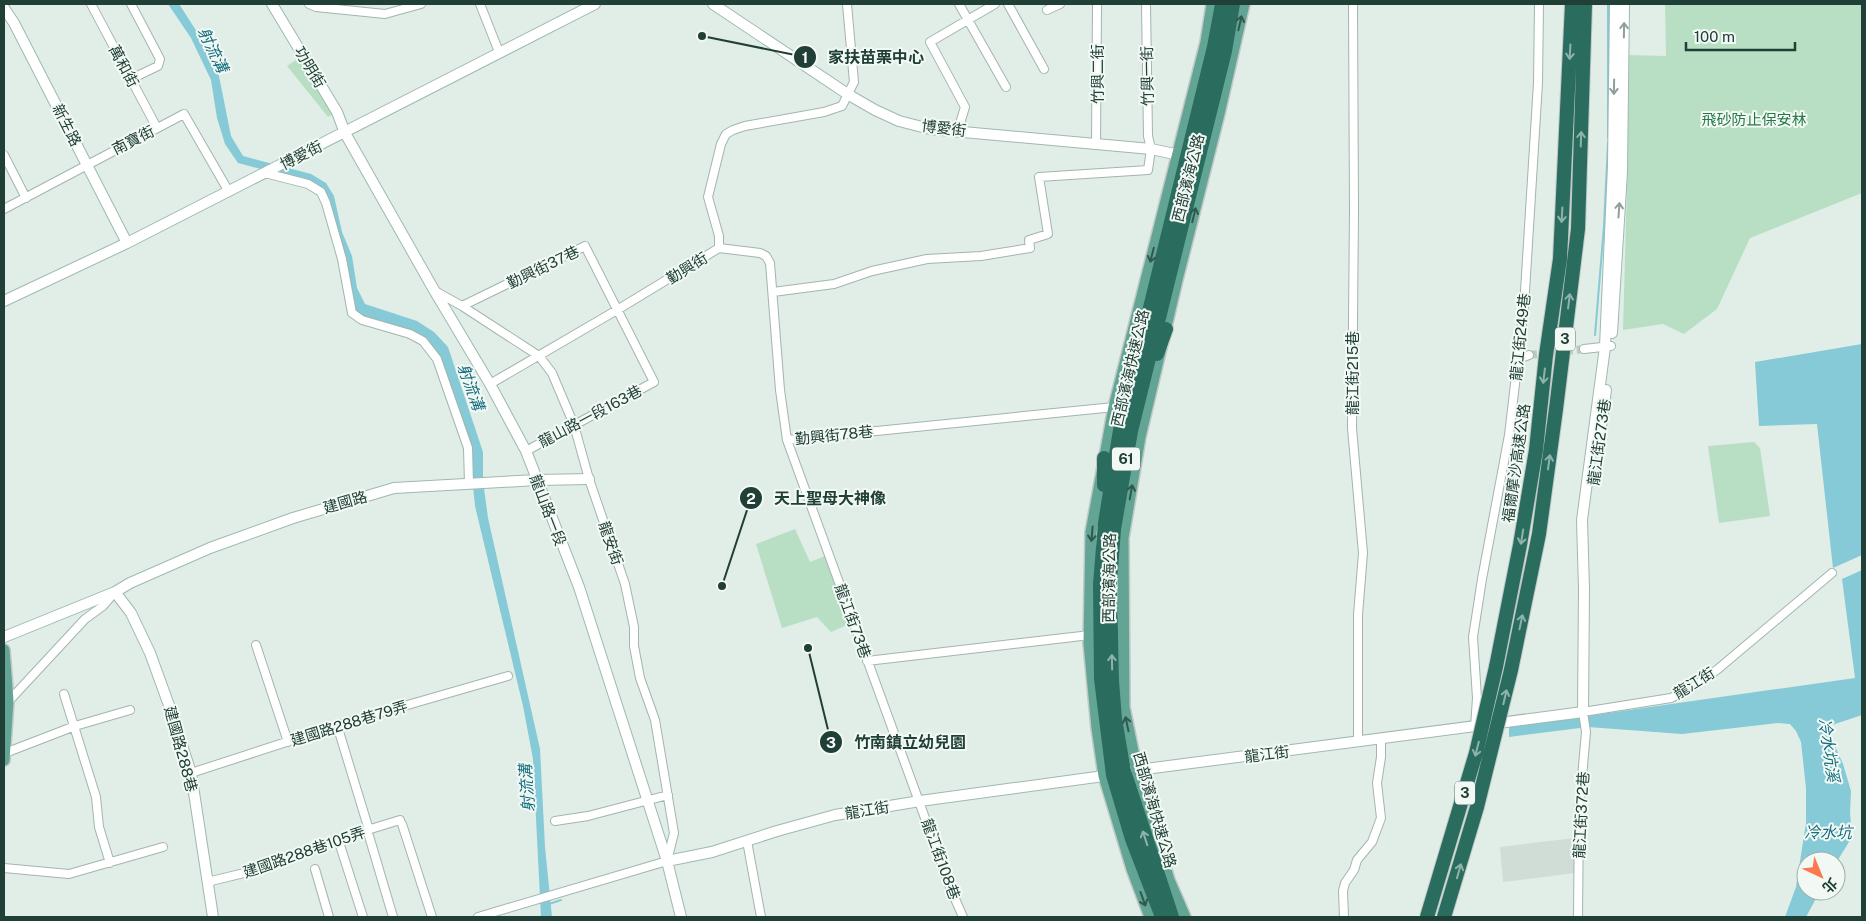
<svg xmlns="http://www.w3.org/2000/svg" width="1866" height="921" font-family="'Public Sans','Noto Sans TC',sans-serif">
<rect width="100%" height="100%" fill="#e1ede7"/>
<!-- built -->
<path fill="#cfddd6" d="M1575,838V873L1503,882L1500,847Z"/>
<!-- green -->
<path fill="#b8dfc3" d="M1665,4H1862V193L1750,238L1717,309L1684,334L1663,324L1623,330L1628,150V55L1666,56Z
M303,55L337,112L328,117L287,66Z
M1754,442L1760,448L1770,516L1719,523L1708,446Z
M795,529L810,562L825,556L849,624L831,632L817,617L782,628L756,544Z"/>
<!-- water -->
<path fill="#85cad6" d="M168,4H179L199,35L219,76L231,136L243,156L311,174L326,183L334,196L342,232L352,256L357,288L365,304L417,321L434,332L448,347L483,452V481L488,518L540,749L545,847L552,917H541L533,759L523,706L475,506L468,438L439,359L434,348L418,335L363,317L356,310L346,259L328,202L306,181L238,163L225,144L217,118L211,80L191,38Z
M1862,344V555L1833,568L1817,424L1759,426L1755,362Z
M1862,570V715L1832,725L1831,737L1843,764L1851,791L1850,812L1852,837L1836,863V861H1806V891H1820L1806,917H1785L1796,887L1806,823V788L1801,742L1796,731L1790,724L1778,723L1682,734L1588,727L1509,737V727L1855,678L1842,579Z"/>
<g fill="none" stroke-linecap="round" stroke-linejoin="round">
<!-- stream -->
<path stroke="#85cad6" stroke-width="2" d="M1608,4V138
M1595,335L1604,226L1608,143
M549,904L561,900"/>
<!-- street-tunnel -->
<path stroke="#bacac4" stroke-width="8" stroke-dasharray="8 4" stroke-linecap="butt" d="M1529,355L1584,349"/>
<defs>
<path id="street" d="M91,4L157,128
M309,4L316,7L385,14L421,4
M480,4L499,52
M959,4L1006,87
M1008,4L1044,69
M1353,4L1354,211L1352,428L1363,553L1358,615V742
M1047,10L1060,4
M131,79L158,66L160,59L131,4
M958,130L965,107L930,42L995,4
M1096,145L1097,4
M4,155L26,198
M265,173L308,184L321,192L326,203L342,259L352,313L362,320L410,334L423,341L437,359L468,448L469,484
M4,209L184,114L229,192
M719,248L760,253L766,256L770,263L780,390L787,440L1114,407
M719,248V236L708,197L721,144L726,134L733,130L745,126L824,112L842,106L854,82L847,4
M435,291L462,306L539,356L552,373L574,425L589,479L625,584L634,627V646L640,678L655,720L674,833L667,861L478,917
M773,292L834,284L872,271L927,259L981,256L1030,248L1029,240L1048,234L1039,177L1148,170L1151,149L1148,136L1146,4
M462,306L585,246L654,382L526,451
M1584,349L1611,346
M1518,359L1529,355
M490,384L617,310L719,248
M787,440L952,892L963,917
M256,645L288,742
M867,661L1090,635
M64,694L96,797L99,827L110,863
M7,703L85,619L103,606L114,593
M337,725L369,830
M1475,727L1477,698L1473,637L1482,579L1509,435L1524,307L1538,83L1539,4
M5,753L75,726L130,710
M191,773L345,723L508,676
M555,821L588,816L668,795
M402,824L432,917
M369,836L393,917
M338,839L363,917
M747,841L761,917
M4,868L69,874L163,847
M315,869L329,917
M207,882L261,869L338,839L400,820
M1344,917L1343,891L1345,883L1354,870L1357,860L1372,842L1381,818L1377,783L1381,757V740
M1578,917L1579,811L1586,732L1583,712L1671,698L1693,687L1718,669L1832,573"/>
<path id="secondary" d="M272,4L337,112L345,133L434,290L490,384L526,451L579,587L667,861L681,917
M713,4L849,95L875,110L899,121L930,129L1151,149L1184,156
M4,8L14,23L127,243
M4,301L127,243L595,4
M1612,333L1622,172L1624,4
M1599,442L1606,390
M115,592L131,613L150,653L170,708L191,773L213,917
M4,637L115,592L130,583L210,548L293,518L394,488L537,480L589,479
M1130,771L1583,712L1584,589L1582,520L1605,347L1613,166L1615,4
M667,861L712,852L777,831L835,815L920,801L1111,775"/>
<path id="primary" d="M4,650L8,701L4,760
M1150,917L1132,869L1104,776L1097,728L1089,643L1091,532L1114,407L1206,42L1212,4
M1185,917L1169,880L1137,771L1124,707L1123,538L1140,437L1177,280L1219,114L1244,4"/>
<path id="highway" d="M1157,354L1166,329
M1104,458V485
M1496,667L1520,545L1536,450L1546,355L1560,259L1572,4
M1511,670L1539,534L1556,409L1578,229L1585,4
M1162,917L1132,839L1113,775L1101,679L1100,584L1105,523L1120,430L1214,47L1222,4
M1172,917L1124,771L1115,719L1112,681L1110,583L1114,529L1131,431L1225,51L1233,4"/>
</defs>
<!-- street casing -->
<use href="#street" stroke="#a3b5ae" stroke-width="10"/>
<!-- secondary casing -->
<use href="#secondary" stroke="#9eb9b0" stroke-width="12"/>
<!-- primary casing -->
<use href="#primary" stroke="#c1c9c7" stroke-width="14"/>
<!-- highway casing -->
<use href="#highway" stroke="#c1c9c7" stroke-width="16"/>
<!-- street -->
<use href="#street" stroke="#fff" stroke-width="8"/>
<!-- secondary -->
<use href="#secondary" stroke="#fff" stroke-width="10"/>
<!-- primary -->
<use href="#primary" stroke="#62a594" stroke-width="11"/>
<!-- highway -->
<use href="#highway" stroke="#2a6d5f" stroke-width="14"/>
<defs>
<path id="highway-bridge" d="M1427,917L1476,753L1496,667
M1444,917L1477,807L1511,670"/>
</defs>
<!-- highway-bridge casing -->
<use href="#highway-bridge" stroke="#c1c9c7" stroke-width="16" stroke-linecap="butt"/>
<!-- highway-bridge -->
<use href="#highway-bridge" stroke="#2a6d5f" stroke-width="14"/>
</g>
<!-- one-way arrows -->
<defs><path id="oneway-shaft" d="M-6 0H5M1.5-3L5.5 0L1.5 3" fill="none" stroke-width="1.6" stroke-linecap="round" stroke-linejoin="round" transform="scale(1.25)"/></defs>
<g stroke="#30584e">
<use href="#oneway-shaft" transform="translate(1240 23) rotate(-77)"/>
<use href="#oneway-shaft" transform="translate(1194 215) rotate(-76)"/>
<use href="#oneway-shaft" transform="translate(1152 255) rotate(104)"/>
<use href="#oneway-shaft" transform="translate(1131 492) rotate(-80)"/>
<use href="#oneway-shaft" transform="translate(1092 534) rotate(95)"/>
<use href="#oneway-shaft" transform="translate(1127 724) rotate(-102)"/>
<use href="#oneway-shaft" transform="translate(1143 899) rotate(70)"/>
</g>
<g stroke="#909f9a">
<use href="#oneway-shaft" transform="translate(1624 30) rotate(-89)"/>
<use href="#oneway-shaft" transform="translate(1614 87) rotate(91)"/>
<use href="#oneway-shaft" transform="translate(1619 210) rotate(-86)"/>
</g>
<g stroke="#8eb3aa">
<use href="#oneway-shaft" transform="translate(1570 52) rotate(93)"/>
<use href="#oneway-shaft" transform="translate(1581 139) rotate(-88)"/>
<use href="#oneway-shaft" transform="translate(1562 215) rotate(93)"/>
<use href="#oneway-shaft" transform="translate(1569 301) rotate(-83)"/>
<use href="#oneway-shaft" transform="translate(1544 376) rotate(97)"/>
<use href="#oneway-shaft" transform="translate(1549 462) rotate(-82)"/>
<use href="#oneway-shaft" transform="translate(1522 537) rotate(99)"/>
<use href="#oneway-shaft" transform="translate(1521 622) rotate(-78)"/>
<use href="#oneway-shaft" transform="translate(1112 662) rotate(-91)"/>
<use href="#oneway-shaft" transform="translate(1505 697) rotate(-77)"/>
<use href="#oneway-shaft" transform="translate(1477 749) rotate(104)"/>
<use href="#oneway-shaft" transform="translate(1145 838) rotate(-108)"/>
<use href="#oneway-shaft" transform="translate(1459 871) rotate(-74)"/>
</g>
<g text-anchor="middle" dominant-baseline="central" stroke-width="4" stroke-linejoin="round" paint-order="stroke">
<!-- shield labels -->
<g fill="#f2f9f5" stroke="#5f776f" stroke-width="1">
<rect x="1555" y="327.5" width="20" height="23" rx="4"/>
<rect x="1112" y="447.5" width="28" height="23" rx="4"/>
<rect x="1455" y="781.5" width="20" height="23" rx="4"/>
</g>
<g font-size="14" font-weight="bold" fill="#203f36">
<text x="1565" y="339">3</text>
<text x="1126" y="459">61</text>
<text x="1465" y="793">3</text>
</g>
<!-- street labels -->
<g font-size="15" fill="#203f36" stroke="#f2f9f5">
<text transform="translate(124 66) rotate(62)">萬和街</text>
<text transform="translate(310 67) rotate(59)">功明街</text>
<text transform="translate(1097 74) rotate(-90)">竹興二街</text>
<text transform="translate(1147 76) rotate(-91)">竹興一街</text>
<text transform="translate(67 125) rotate(63)">新生路</text>
<text transform="translate(944 128) rotate(7)">博愛街</text>
<text transform="translate(133 140) rotate(-27)">南寶街</text>
<text transform="translate(301 155) rotate(-27)">博愛街</text>
<text transform="translate(1188 178) rotate(-76)">西部濱海公路</text>
<text transform="translate(543 267) rotate(-26)">勤興街37巷</text>
<text transform="translate(687 268) rotate(-32)">勤興街</text>
<text transform="translate(1520 337) rotate(-84)">龍江街249巷</text>
<text transform="translate(1130 368) rotate(-77)">西部濱海快速公路</text>
<text transform="translate(1352 373) rotate(-90)">龍江街215巷</text>
<text transform="translate(590 416) rotate(-28)">龍山路一段163巷</text>
<text transform="translate(834 435) rotate(-6)">勤興街78巷</text>
<text transform="translate(1599 442) rotate(-82)">龍江街273巷</text>
<text transform="translate(1516 463) rotate(-82)">福爾摩沙高速公路</text>
<text transform="translate(345 502) rotate(-16)">建國路</text>
<text transform="translate(548 510) rotate(69)">龍山路一段</text>
<text transform="translate(611 543) rotate(71)">龍安街</text>
<text transform="translate(1109 578) rotate(-89)">西部濱海公路</text>
<text transform="translate(853 621) rotate(70)">龍江街73巷</text>
<text transform="translate(1694 683) rotate(-32)">龍江街</text>
<text transform="translate(349 723) rotate(-17)">建國路288巷79弄</text>
<text transform="translate(181 749) rotate(75)">建國路288巷</text>
<text transform="translate(1267 754) rotate(-7)">龍江街</text>
<text transform="translate(867 810) rotate(-9)">龍江街</text>
<text transform="translate(1155 810) rotate(74)">西部濱海快速公路</text>
<text transform="translate(1581 815) rotate(-87)">龍江街372巷</text>
<text transform="translate(304 852) rotate(-19)">建國路288巷105弄</text>
<text transform="translate(941 859) rotate(70)">龍江街108巷</text>
</g>
<!-- park labels -->
<g font-size="15" fill="#277946" stroke="#f2f9f5">
<text x="1754" y="119">飛砂防止保安林</text>
</g>
<!-- water labels -->
<g font-size="16" font-style="italic" fill="#166e7f" stroke="#f2f9f5">
<text transform="translate(213 50) rotate(64)">射流溝</text>
<text transform="translate(471 387) rotate(70)">射流溝</text>
<text transform="translate(1829 750) rotate(82)">冷水坑溪</text>
<text transform="translate(527 788) rotate(-94)">射流溝</text>
<text x="1828" y="832">冷水坑</text>
</g>
</g>
<!-- callouts -->
<path fill="none" stroke="#203f36" stroke-width="2" d="M702 36L805 57M722 586L751 498M808 648L831 742"/>
<g fill="#203f36" stroke="#f2f9f5" stroke-width="2">
<circle cx="702" cy="36" r="5"/>
<circle cx="722" cy="586" r="5"/>
<circle cx="808" cy="648" r="5"/>
<circle cx="805" cy="57" r="12"/>
<circle cx="751" cy="498" r="12"/>
<circle cx="831" cy="742" r="12"/>
</g>
<g font-size="15" text-anchor="middle" font-weight="bold" fill="#fff">
<text x="805" y="63">1</text>
<text x="751" y="504">2</text>
<text x="831" y="748">3</text>
</g>
<g font-size="16" text-anchor="middle" font-weight="bold" fill="#203f36" stroke="#f2f9f5" stroke-width="4" stroke-linejoin="round" paint-order="stroke">
<text x="876" y="63">家扶苗栗中心</text>
<text x="830" y="504">天上聖母大神像</text>
<text x="910" y="748">竹南鎮立幼兒園</text>
</g>
<!-- border -->
<rect width="1866" height="921" fill="none" stroke="#203f36" stroke-width="10"/>
<!-- north arrow -->
<g transform="translate(1821 876) rotate(136)"><circle r="24" fill="#f2f9f5" stroke="#9eafa9"/>
<path d="M0-4L9 19L0 12L-9 19Z" fill="#fc7950"/>
<text y="-8" font-size="14" font-weight="bold" text-anchor="middle" fill="#203f36">北</text>
</g>
<!-- scale -->
<path d="M1686 42v8h109v-8" fill="none" stroke="#203f36" stroke-width="2.5"/>
<text x="1694" y="42" font-size="15" fill="#203f36" stroke="#f2f9f5" stroke-width="4" paint-order="stroke">100 m</text>
</svg>
